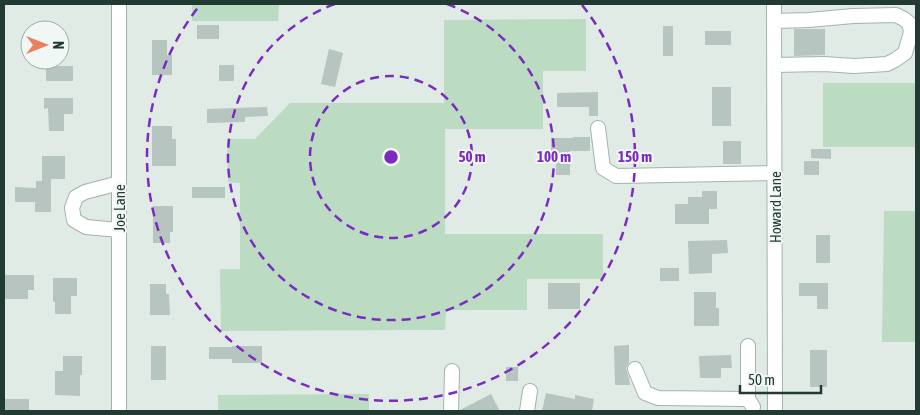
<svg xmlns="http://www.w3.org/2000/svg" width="920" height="415" font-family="'Asap Condensed',sans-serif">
<rect width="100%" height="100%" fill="#e1ebe6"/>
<!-- green -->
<path fill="#bbdbc3" d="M192,4H279L278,21H192Z
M586,19V71H543V129H445V234H603V279H527V310H446L445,330L221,331L220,269H240V183L228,182L227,139H255L290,103H444V20Z
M823,83H916V147H823Z
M884,211H916V342H882Z
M369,394V411H218V395Z"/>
<!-- building -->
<path fill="#b6c5bf" d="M197,25H219V39H197Z
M663,26H673V56H663Z
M794,29H825V55L794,56Z
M705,31H731V45H705Z
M152,40H167V55H172V75H152Z
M329,49L343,53L335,87L321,84Z
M219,65H234V81H219Z
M46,66H73V81H46Z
M712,87H731V126H712Z
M598,92V116H589V107H557V93Z
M44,98H73V114H64V131H49L48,108L44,109Z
M267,107L268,116L245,117V122L207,123V109Z
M152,126H172V139H176V166H152Z
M573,137H590V151H570V175H556V154H551V138H573Z
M723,141H741V164H723Z
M811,149H831V159L811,158Z
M42,156H65V179H51V212H35V202H15V187L36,188V181H42Z
M804,161H819V175H804Z
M192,187H225V198H192Z
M702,191H717V209H709V224H675V204H688V197H702Z
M153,206H173V232H170V243H153Z
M816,235H830V263H816Z
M727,240L728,253L712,254V273L689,274L688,241Z
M660,268H679V281H660Z
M4,275H34V290H28V299H4Z
M53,278H77V296H71V314H55V302H53Z
M548,283H580V309H548Z
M799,283H828V309H817V296H799Z
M150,284H166V294H169L170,315H150Z
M694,292H716V308H719V326H694Z
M629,345V363L626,368L629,378L630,385H615L614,346Z
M151,346H166V380H151Z
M232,346H262V363H232V359H209V347H232Z
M810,350H827V387H810Z
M731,355L732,368H721V378H700L699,356Z
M63,356H82V375H80V396L55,395V371H63Z
M506,367H518V381H506Z
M546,393L575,399V395L594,399L592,411H542Z
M491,394L500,411H460V410Z
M4,399H29V411H4Z"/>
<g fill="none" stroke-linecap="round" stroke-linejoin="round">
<defs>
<path id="minor" d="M774,4L775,411
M774,21L809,20L853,16L896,15L904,19L909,23L911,32L905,53L895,60L887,64L854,66L824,64L774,65
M598,128L603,168L616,176L775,173
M119,183L85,192L76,197L72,208L74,220L86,227L119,230
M748,346V399
M635,369L645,393L658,398L748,399L753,407
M119,411V4
M451,411L452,371
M527,411L530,391"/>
</defs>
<!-- minor casing -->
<use href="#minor" stroke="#a4b2ad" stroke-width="16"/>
<!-- minor -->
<use href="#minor" stroke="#fff" stroke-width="14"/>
</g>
<!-- distance rings -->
<g fill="none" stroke="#7b2cbf" stroke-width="2.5" stroke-dasharray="9 6">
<circle cx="391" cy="157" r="81"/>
<path d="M447 4A163 163 0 1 1 335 4"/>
<path d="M582 5A244 244 0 1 1 200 5"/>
</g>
<g text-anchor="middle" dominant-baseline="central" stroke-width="4" stroke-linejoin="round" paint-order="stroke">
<!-- street labels -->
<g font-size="15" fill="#223a34" stroke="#f1f7f4">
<text transform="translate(775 207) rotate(-90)">Howard Lane</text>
<text transform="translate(119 208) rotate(-90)">Joe Lane</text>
</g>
</g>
<circle cx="391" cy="157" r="8" fill="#7b2cbf" stroke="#f1f7f4" stroke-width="2.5"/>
<g font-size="15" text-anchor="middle" font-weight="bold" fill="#7b2cbf" stroke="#f1f7f4" stroke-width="4" stroke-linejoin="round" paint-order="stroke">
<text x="472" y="162">50 m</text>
<text x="554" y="162">100 m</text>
<text x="635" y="162">150 m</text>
</g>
<!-- border -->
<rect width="920" height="415" fill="none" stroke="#223a34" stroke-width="10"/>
<!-- north arrow -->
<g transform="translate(45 45) rotate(90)"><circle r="24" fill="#f1f7f4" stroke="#9eaba7"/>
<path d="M0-4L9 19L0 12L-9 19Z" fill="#eb7f5f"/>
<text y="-8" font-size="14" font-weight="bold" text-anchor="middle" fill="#223a34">N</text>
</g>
<!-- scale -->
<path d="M740 385v8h81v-8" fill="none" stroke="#223a34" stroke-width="2.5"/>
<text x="748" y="385" font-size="15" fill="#223a34" stroke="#f1f7f4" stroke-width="4" paint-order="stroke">50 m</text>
</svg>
